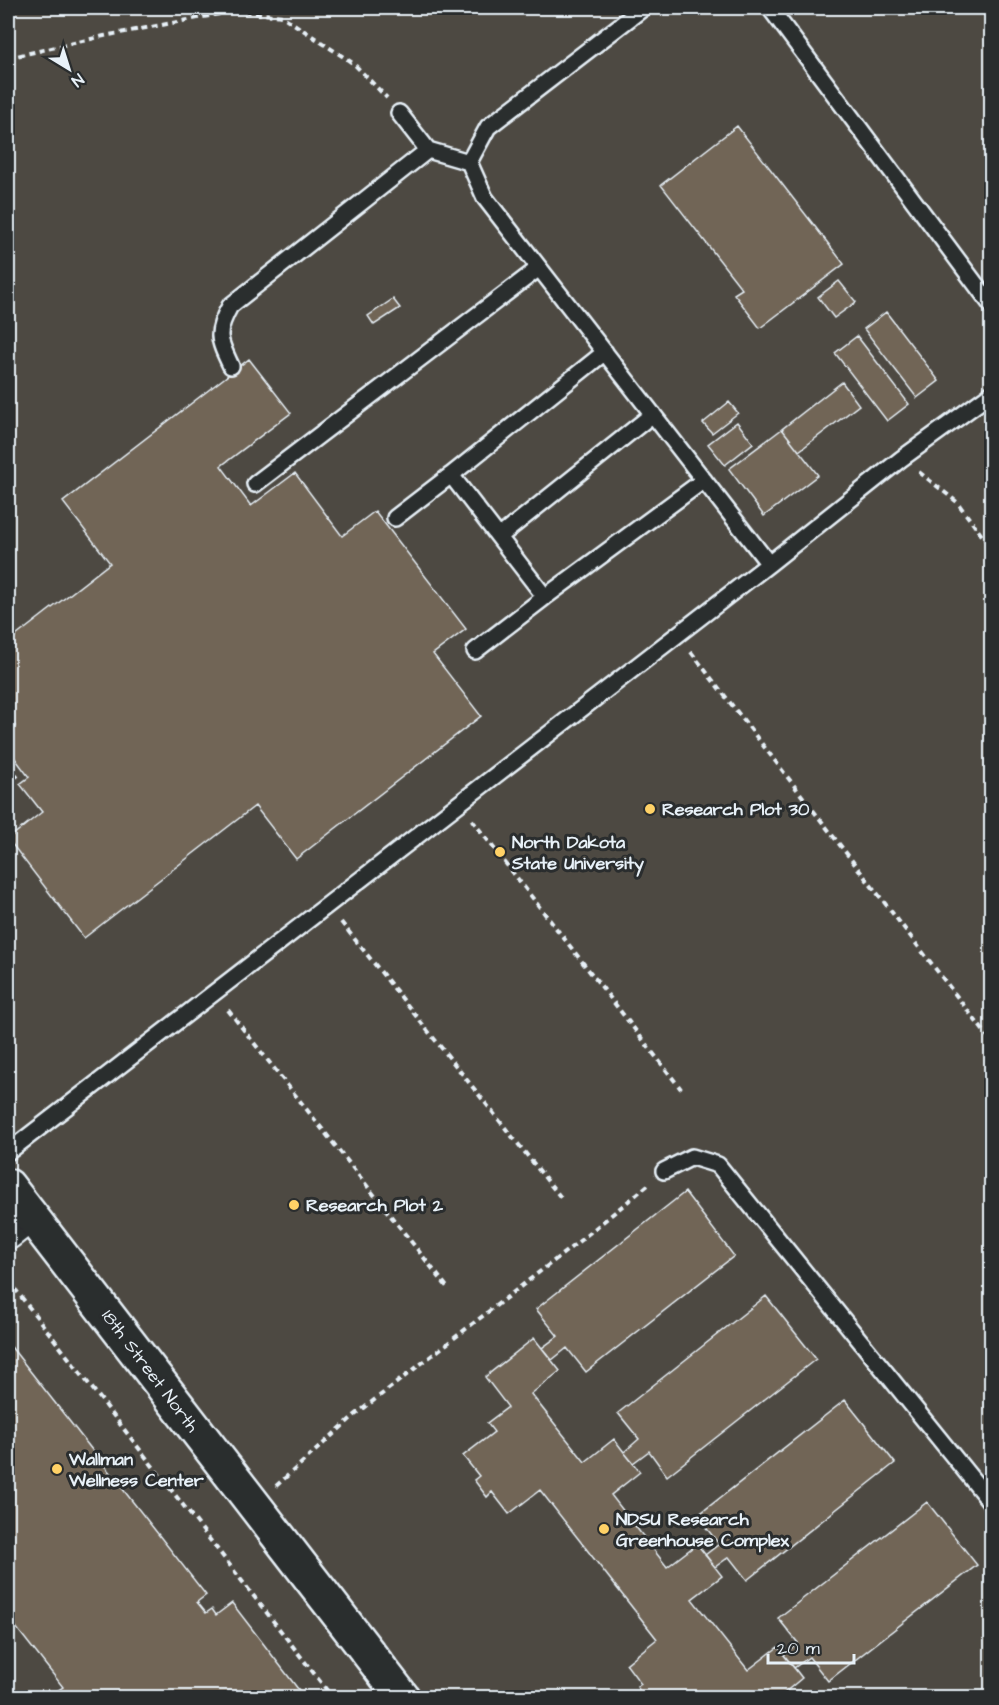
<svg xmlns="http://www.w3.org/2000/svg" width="999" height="1705" font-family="'Architects Daughter',sans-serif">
<rect width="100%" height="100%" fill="#3f3e3a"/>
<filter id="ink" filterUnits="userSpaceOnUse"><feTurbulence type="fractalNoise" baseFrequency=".0167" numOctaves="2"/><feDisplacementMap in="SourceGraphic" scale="12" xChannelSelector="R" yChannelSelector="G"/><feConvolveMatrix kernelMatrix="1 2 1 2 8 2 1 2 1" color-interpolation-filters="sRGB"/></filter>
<g filter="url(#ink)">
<!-- built -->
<path fill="#4e4a43" d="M8,8H991V1697H8Z"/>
<!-- building -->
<path fill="#716557" stroke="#e8f1f8" stroke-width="1.5" d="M737,126L844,264L760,328L734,294L742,289L661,185Z
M839,281L856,302L834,318L818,297Z
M393,299L400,308L374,325L368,316Z
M886,312L939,381L917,398L864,329Z
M857,336L909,404L887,421L835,353Z
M249,359L291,413L221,466L251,506L295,473L342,536L375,511L466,629L433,654L481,716L296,859L255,806L84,938L8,839L42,812L20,784L29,777L8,749V731L15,726L8,716V642L110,563L63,502Z
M842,382L859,405L799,451L782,429Z
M729,402L738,413L712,433L703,423Z
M737,422L753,443L725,465L708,444Z
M782,429L818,475L764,516L729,469Z
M685,1192L734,1256L586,1372L567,1348L552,1360L542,1348L558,1336L536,1309Z
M766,1296L816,1359L667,1476L649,1451L633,1463L624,1452L639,1439L618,1413Z
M534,1338L560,1371L531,1394L585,1462L614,1439L624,1452L640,1472L611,1495L667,1567L697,1544L722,1576L692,1599L748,1670L778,1647L802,1678L778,1698H645L637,1687L641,1684L626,1664L657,1639L540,1490L509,1514L492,1492L487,1497L474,1480L479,1476L463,1456L494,1432L487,1423L508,1407L485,1377Z
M8,1343L206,1595L197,1602L206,1613L212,1609L216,1615L232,1603L305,1698H62L57,1691L63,1687L8,1617Z
M845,1400L895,1463L747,1580L729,1557L715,1567L705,1555L719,1544L697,1516Z
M927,1502L977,1565L828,1681L809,1657L794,1668L784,1655L798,1643L778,1618Z"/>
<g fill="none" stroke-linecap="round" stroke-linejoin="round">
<defs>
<path id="lane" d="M643,8L488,127L469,162L485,198L769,564
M770,8L992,306
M399,113L428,150L469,162
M605,352L451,475L545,597L704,480
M231,366C218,339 215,333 230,306L428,150
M255,484L539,268
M395,518L451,475
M499,537L653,414
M475,651L545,597
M8,1152L769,564L901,459L992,393
M664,1171L692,1157L718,1165L992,1504"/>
<path id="street" d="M8,1233L31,1215"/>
<path id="secondary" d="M8,1186L403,1698"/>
</defs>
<!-- lane casing -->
<use href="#lane" stroke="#e8f1f8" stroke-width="20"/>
<!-- street casing -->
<use href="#street" stroke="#e8f1f8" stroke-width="36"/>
<!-- secondary casing -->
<use href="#secondary" stroke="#e8f1f8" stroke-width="38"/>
<!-- path -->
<path stroke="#e8f1f8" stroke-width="4" stroke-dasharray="6 4.5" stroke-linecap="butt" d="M8,58L104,36L235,11L282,16L354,64L387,98
M919,472L957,502L992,549
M691,652L992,1042
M8,784L18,775
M472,820L681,1089
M341,922L562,1199
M228,1010L447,1287
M8,1280L333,1698
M989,1418L992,1417
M276,1486L355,1415L582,1239L648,1185"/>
<!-- lane -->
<use href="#lane" stroke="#2a2d2e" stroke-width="15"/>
<!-- street -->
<use href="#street" stroke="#2a2d2e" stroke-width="32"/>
<!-- secondary -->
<use href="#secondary" stroke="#2a2d2e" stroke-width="33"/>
</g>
</g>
<!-- markers -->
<g fill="#ffd166" stroke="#2a2d2e" stroke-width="2">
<circle cx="650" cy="809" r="6"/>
<circle cx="500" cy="852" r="6"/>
<circle cx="294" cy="1205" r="6"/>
<circle cx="57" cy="1469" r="6"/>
<circle cx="604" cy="1529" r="6"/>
</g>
<g text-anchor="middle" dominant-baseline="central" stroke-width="6" stroke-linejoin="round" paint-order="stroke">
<!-- poi labels -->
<g font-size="18" font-weight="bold" fill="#e8f1f8" stroke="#2a2d2e" text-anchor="start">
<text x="662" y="809">Research Plot 30</text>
<text x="512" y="842">North Dakota<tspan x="512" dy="21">State University</tspan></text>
<text x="306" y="1205">Research Plot 2</text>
<text x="69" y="1459">Wallman<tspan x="69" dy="21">Wellness Center</tspan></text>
<text x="616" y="1519">NDSU Research<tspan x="616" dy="21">Greenhouse Complex</tspan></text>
</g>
<!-- street labels -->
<g font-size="18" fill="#e8f1f8" stroke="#2a2d2e">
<text transform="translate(150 1371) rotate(53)">18th Street North</text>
</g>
</g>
<!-- margin -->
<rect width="999" height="1705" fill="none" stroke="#2a2d2e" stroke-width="30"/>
<rect x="15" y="15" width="969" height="1675" fill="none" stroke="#e8f1f8" stroke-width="2" filter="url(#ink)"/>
<!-- north arrow -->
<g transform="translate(69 69) rotate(142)" stroke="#2a2d2e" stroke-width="4.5" paint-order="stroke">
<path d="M0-4.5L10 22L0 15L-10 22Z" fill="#e8f1f8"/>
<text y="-9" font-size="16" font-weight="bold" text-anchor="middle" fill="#e8f1f8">N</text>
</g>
<!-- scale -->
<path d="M768 1654v9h86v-9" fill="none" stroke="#e8f1f8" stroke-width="3"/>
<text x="777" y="1654" font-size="18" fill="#e8f1f8" stroke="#2a2d2e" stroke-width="4.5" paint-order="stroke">20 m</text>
</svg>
